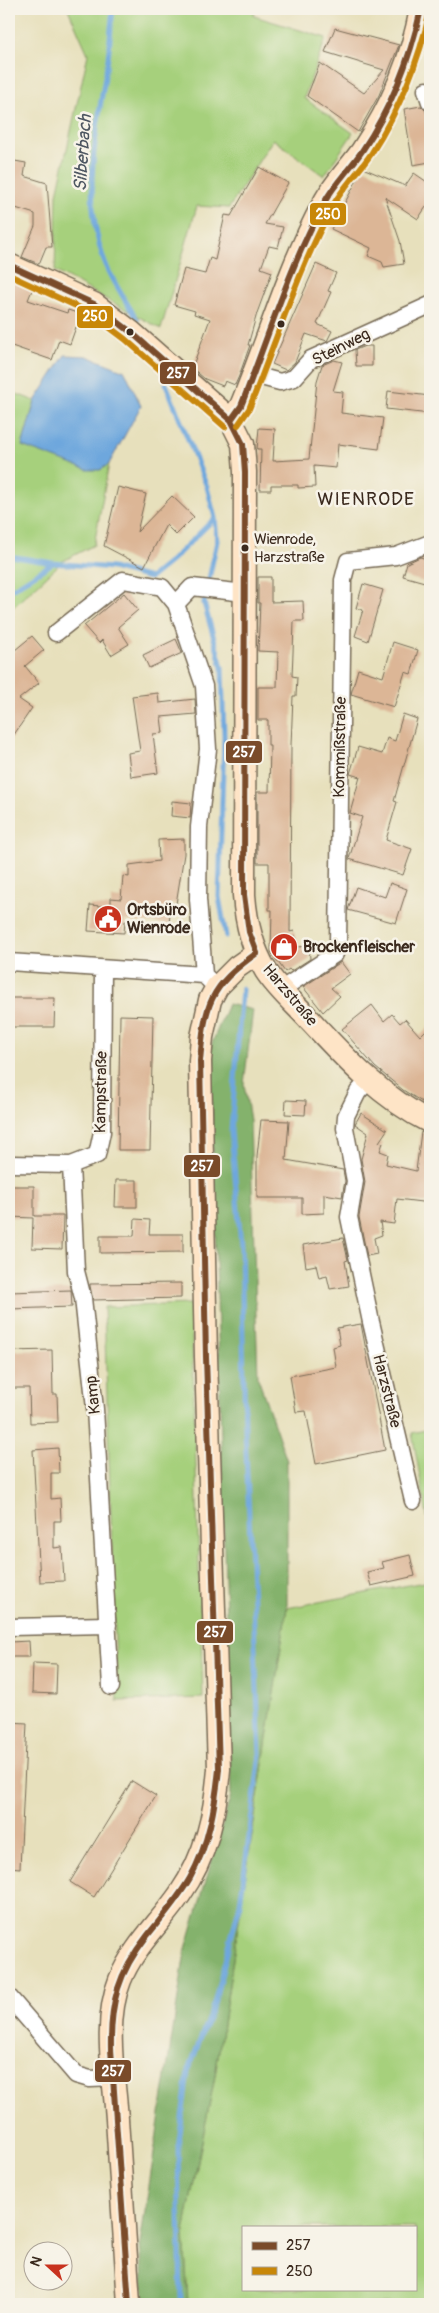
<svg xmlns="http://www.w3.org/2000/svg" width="439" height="2313" font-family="Pangolin,sans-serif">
<rect width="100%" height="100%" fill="#f7f3e8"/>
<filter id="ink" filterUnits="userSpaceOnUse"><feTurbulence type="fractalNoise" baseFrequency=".02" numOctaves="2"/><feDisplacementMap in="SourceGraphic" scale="10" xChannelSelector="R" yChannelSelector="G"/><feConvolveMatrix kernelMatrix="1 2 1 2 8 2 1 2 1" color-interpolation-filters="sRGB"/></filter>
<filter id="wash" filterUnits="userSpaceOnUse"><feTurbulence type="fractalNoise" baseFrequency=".0096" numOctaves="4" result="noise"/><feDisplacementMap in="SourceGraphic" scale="20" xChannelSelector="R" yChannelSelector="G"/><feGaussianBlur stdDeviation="1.12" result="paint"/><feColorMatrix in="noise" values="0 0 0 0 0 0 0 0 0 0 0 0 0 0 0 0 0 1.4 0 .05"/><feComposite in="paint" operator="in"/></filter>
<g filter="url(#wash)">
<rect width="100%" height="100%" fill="#e7e0bc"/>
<!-- green -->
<path fill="#a6d07c" stroke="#707d4d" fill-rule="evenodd" d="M68,9H255L254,16L326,38L304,98L353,133L324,176L273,139L229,208L197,206L161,329L55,271L57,194L88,54Z
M9,391L35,401L22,446L100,470L109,464L94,545L63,561L9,611Z
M191,1304L203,1698L117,1701L104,1307Z
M430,1429V1532L412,1433Z
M430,1581V2304H188L184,2232L215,2076L287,1608ZM243,2227H415V2289H243Z"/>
<!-- forest -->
<path fill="#84b26c" stroke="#606e45" d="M228,1004L253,1010L244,1084L250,1120L258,1378L287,1461V1608L215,2076L184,2232L188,2304H145L140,2244L185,1952L231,1795L210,1048Z"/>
<!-- water -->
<path fill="#6ea7dd" stroke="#54687e" d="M65,355L87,356L125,371L141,406L109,464L100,470H87L22,446L35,401Z"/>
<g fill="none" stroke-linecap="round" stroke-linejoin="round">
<!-- stream -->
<path stroke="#6ea7dd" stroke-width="5" d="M113,9C111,25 110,42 108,58C98,125 80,193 104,260C112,281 126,301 137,320
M166,384L207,487L215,518L217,541L204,603L222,667L224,737L219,897L226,936
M9,556L53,563L112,568L150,578L171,561L215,518
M9,591L53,563
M181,2304L178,2149L188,2072L214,2003L240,1904L260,1754L245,1430L241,1245L231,1131L242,989"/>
</g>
<g id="blocks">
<!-- building -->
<path fill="#dcb696" d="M335,28L399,45L379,95L358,132L307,96L320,63L364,93L384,70L325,52Z
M421,106L426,111L430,137V162L413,165L404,109Z
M9,160L26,163L24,176L47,183L52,247H46L39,264L22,257L35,226V214L9,206Z
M259,167L288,183L265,224L283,227L278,248L269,246L261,268L272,272L257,313L248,345H250L239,376L235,385L225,381L223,386L205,379L192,368L210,319L194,314L195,311L174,305L184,269L205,274L210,258L215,260L225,215L231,216Z
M365,169L405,186L414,173L430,184V201L418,219L385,197L400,241L404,264L384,267L382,262L368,256L371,248L331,229L358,178Z
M316,264L336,273L328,291L331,292L317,324L332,331L327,341L306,334L295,362L286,370L272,364Z
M9,279L32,290L28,300L67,313L68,310L86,316L82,329L76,327L70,344L59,340L52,360L9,345Z
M365,346H372V366H356L355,350Z
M334,360L342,362L333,391L343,392L341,413L383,418L379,449L338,444L336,468L314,466L315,487L298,488V485H271V490H260L261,449H257L259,428L275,429L273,461L309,459L317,381L322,365Z
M388,391L430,396V414L386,409Z
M118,487L146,494L137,532L172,496L194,517L176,535L166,525L144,567L104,546Z
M420,557L430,560L428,583L403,576L407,563Z
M258,577H271V602L303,601L304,621H294L293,653L292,676L297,677L296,696H293L291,745L290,932L294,931L297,947L309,946L310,959L291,971L289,969L285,972L271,952L272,910H269V863H257V792H269L270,745H268V720H258V687H277L278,652L258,651L260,603H258Z
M363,584L383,590L368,641L355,636L363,610L356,608Z
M124,593L138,610L118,627L129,644L111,655L102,640L99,643L84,626Z
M32,636L44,650L25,666L39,683L19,699L32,708L9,742V655Z
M176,639L182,653L149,668L143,655Z
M393,642L418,650L411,674L405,672L394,707L351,694L358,669L383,677Z
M158,693L159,703L195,699L196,714L161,717L163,733L153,734L158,773L131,777L128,753L140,751L132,696Z
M403,714L417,719L394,801L397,802L386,840L412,849L403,875L349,859L362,817L350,813L360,777L350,774L358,747L382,754L387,738L395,741Z
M172,801L191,803L190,818L171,816Z
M184,839V854L176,904L171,903L169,924L125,921L124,933L88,931L90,905L111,907V898L121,899L123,876L129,877V865L159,861L158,840Z
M390,883L407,889L396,923L348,910L356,887L385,897Z
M341,962L350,974L331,988L340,996L323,1012L303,987Z
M9,998H55L54,1027H9Z
M372,1005L384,1021L392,1014L400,1023L405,1019L420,1036L430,1026V1107L403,1090L375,1067L342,1029Z
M120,1015L153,1016L150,1150H118Z
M286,1100L306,1101L305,1115L285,1114Z
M361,1113L387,1130L379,1142L383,1143L380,1151L388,1154L386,1164L416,1171L421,1132L430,1135V1203L397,1199L394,1224L380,1222L382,1235L374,1238L377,1254L367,1256L359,1217L365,1182L361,1159L368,1133L355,1124Z
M261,1120L289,1121L286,1160L343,1170L345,1181L342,1197L324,1194V1213L302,1214V1198H257V1156Z
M116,1180H137V1207H115Z
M9,1186H34V1216H63L62,1249L32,1248L33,1218L9,1217Z
M135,1219L150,1220L149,1234H183V1252L100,1253V1236H134Z
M343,1238L348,1260L345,1261L349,1286L330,1289L327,1276L319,1278L316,1265L306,1267L303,1245Z
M181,1283V1298L93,1300L90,1286V1284Z
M71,1290L72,1307L9,1309V1292Z
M361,1324L385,1450L316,1464L306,1411L296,1412L290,1376L336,1367L333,1347L340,1345L337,1328Z
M52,1350L53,1394H57L58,1422L30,1423L29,1388H9V1351Z
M58,1448L59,1473H51V1499L60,1498L61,1521H54V1548L62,1547L64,1581L40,1582L33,1450Z
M410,1555L415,1576L371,1586L367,1572L384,1568L382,1562Z
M29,1641L30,1657H10V1642Z
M33,1663L57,1664L56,1694L32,1693Z
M9,1722L27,1723L20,1868L9,1867Z
M132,1781L156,1796L94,1897L70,1882Z"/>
</g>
</g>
<g filter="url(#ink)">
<use href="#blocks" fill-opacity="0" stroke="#776a55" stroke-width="1"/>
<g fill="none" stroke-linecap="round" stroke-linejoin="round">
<defs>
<path id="street" d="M426,90L430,102
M254,375L280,382L294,378L311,359L430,305
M176,604L192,587L245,593
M56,633L123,580L162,587L176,604L204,686L208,749L199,827L198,899L204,975
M9,962L204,975L210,981
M282,989L335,954L338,943L343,580L348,561L396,556L430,543
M368,1081L358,1092L346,1116L345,1128L355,1181L349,1217L371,1322L413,1501
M9,1164L71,1165L97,1155L102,1132L103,969
M71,1165L76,1271L83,1298L95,1409L111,1687
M9,1627L108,1625
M9,1997L76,2075L90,2079L114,2078"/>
<path id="secondary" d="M9,265L94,304L131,332L231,420L243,444L245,472L244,895C246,922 252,948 266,971C277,988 293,1002 307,1017C344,1057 380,1097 430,1122
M231,420L241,406C269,339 289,267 324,203C334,184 350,168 362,151C391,108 412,59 421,9
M129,2304C125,2243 121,2181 117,2119C114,2075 103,2022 120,1980C133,1947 160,1923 180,1894C207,1855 215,1814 219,1769L206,1357L200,1061L202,1037L210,1000L217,987L237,967L257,953"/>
</defs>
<!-- street casing -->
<use href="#street" stroke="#776a55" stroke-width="19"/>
<!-- secondary casing -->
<use href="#secondary" stroke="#776a55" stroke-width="25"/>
<!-- street -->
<use href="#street" stroke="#fff" stroke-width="16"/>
<!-- secondary -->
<use href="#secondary" stroke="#fee4c6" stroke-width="22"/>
<defs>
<path id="bus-1" d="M9,265L94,304L131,332L231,420L243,444L245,472L244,895L249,932L257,953
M231,420L241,406C268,338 289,267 324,203C334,184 350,169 362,151C391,108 410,60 421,9
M129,2304L111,2049C110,2003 118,1973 147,1936C162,1917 178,1899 190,1878C209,1844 215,1807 219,1769L206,1357L200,1061C205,1004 209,987 257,953"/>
<path id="bus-2" d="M9,275L89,312L125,339L225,427
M238,425L249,409C276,342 297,273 331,209C341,189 358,173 371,154C399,110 419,62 430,11"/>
</defs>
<!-- bus-1 casing -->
<use href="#bus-1" stroke="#f7f3e8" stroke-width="10"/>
<!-- bus-2 casing -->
<use href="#bus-2" stroke="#f7f3e8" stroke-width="10"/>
<!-- bus-1 -->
<use href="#bus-1" stroke="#7a4b2a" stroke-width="6"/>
<!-- bus-2 -->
<use href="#bus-2" stroke="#c88708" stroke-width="6"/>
</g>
</g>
<!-- icons -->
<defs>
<symbol id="civic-disc" viewBox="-11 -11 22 22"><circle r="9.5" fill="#c8321e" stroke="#f7f3e8"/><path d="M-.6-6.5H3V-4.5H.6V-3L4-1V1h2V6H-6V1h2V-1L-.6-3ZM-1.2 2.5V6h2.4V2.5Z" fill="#fff"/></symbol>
<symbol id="shop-disc" viewBox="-11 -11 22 22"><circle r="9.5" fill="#c8321e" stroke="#f7f3e8"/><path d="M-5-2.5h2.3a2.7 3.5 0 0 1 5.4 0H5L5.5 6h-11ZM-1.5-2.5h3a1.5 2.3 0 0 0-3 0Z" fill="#fff"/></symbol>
</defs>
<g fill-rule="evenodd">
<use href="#civic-disc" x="92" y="903" width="32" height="32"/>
<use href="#shop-disc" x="268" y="931" width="32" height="32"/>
</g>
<!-- markers -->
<g fill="#3b2a1e" stroke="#f7f3e8" stroke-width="2">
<circle cx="281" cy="324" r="4.5"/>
<circle cx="130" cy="332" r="4.5"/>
<circle cx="245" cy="548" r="4.5"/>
</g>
<g text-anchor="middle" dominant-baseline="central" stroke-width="5" stroke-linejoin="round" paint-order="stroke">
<!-- bus labels -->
<g font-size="15" fill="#3b2a1e" stroke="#f7f3e8" text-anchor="start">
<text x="254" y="539">Wienrode,<tspan x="254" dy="18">Harzstraße</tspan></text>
</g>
<!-- street labels -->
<g font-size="16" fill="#3b2a1e" stroke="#f7f3e8">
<text transform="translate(341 347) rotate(-27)">Steinweg</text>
<text transform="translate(340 747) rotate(-89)">Kommißstraße</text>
<text transform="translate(290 995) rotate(50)">Harzstraße</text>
<text transform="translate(101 1092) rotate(-89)">Kampstraße</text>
<text transform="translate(387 1391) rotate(76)">Harzstraße</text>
<text transform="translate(93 1395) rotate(-96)">Kamp</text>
</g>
<!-- poi labels -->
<g font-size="16" font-weight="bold" fill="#3b2a1e" stroke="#f7f3e8" text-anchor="start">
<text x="127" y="910">Ortsbüro<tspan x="127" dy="18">Wienrode</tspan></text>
<text x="303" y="947">Brockenfleischer</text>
</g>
<!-- water labels -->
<g font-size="18" font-style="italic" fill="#4d5661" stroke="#f7f3e8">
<text transform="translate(83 153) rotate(-86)">Silberbach</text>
</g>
<!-- quarter labels -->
<g font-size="19" letter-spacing="1" fill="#3b2a1e" stroke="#f7f3e8">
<text x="366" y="499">WIENRODE</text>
</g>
</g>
<g stroke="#f7f3e8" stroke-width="2">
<rect x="309" y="202" width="38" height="24" rx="5" fill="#c88708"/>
<rect x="76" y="305" width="38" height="24" rx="5" fill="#c88708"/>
<rect x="159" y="361" width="38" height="24" rx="5" fill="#7a4b2a"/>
<rect x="225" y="740" width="38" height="24" rx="5" fill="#7a4b2a"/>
<rect x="183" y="1154" width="38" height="24" rx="5" fill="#7a4b2a"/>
<rect x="196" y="1620" width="38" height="24" rx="5" fill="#7a4b2a"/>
<rect x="94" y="2059" width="38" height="24" rx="5" fill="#7a4b2a"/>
</g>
<g font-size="14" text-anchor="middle" font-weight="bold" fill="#fff">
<text x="328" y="219">250</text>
<text x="95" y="321">250</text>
<text x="178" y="378">257</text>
<text x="244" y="757">257</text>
<text x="202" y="1171">257</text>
<text x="215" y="1637">257</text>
<text x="113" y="2076">257</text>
</g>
<!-- margin -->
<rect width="439" height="2313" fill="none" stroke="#f7f3e8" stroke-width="30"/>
<!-- legend -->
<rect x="242" y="2226" width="175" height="65" fill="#f7f3e8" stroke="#aca397"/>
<rect x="252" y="2242" width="25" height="8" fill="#7a4b2a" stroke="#aca397"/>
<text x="286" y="2250" font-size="15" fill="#3b2a1e">257</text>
<rect x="252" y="2267" width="25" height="8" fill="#c88708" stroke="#aca397"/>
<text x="286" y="2276" font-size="15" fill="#3b2a1e">250</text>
<!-- north arrow -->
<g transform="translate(48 2266) rotate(291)"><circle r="24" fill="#f7f3e8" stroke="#aca397"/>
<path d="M0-4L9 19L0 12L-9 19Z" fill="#c8321e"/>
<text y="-8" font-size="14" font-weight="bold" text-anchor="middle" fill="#3b2a1e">N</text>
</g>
</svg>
